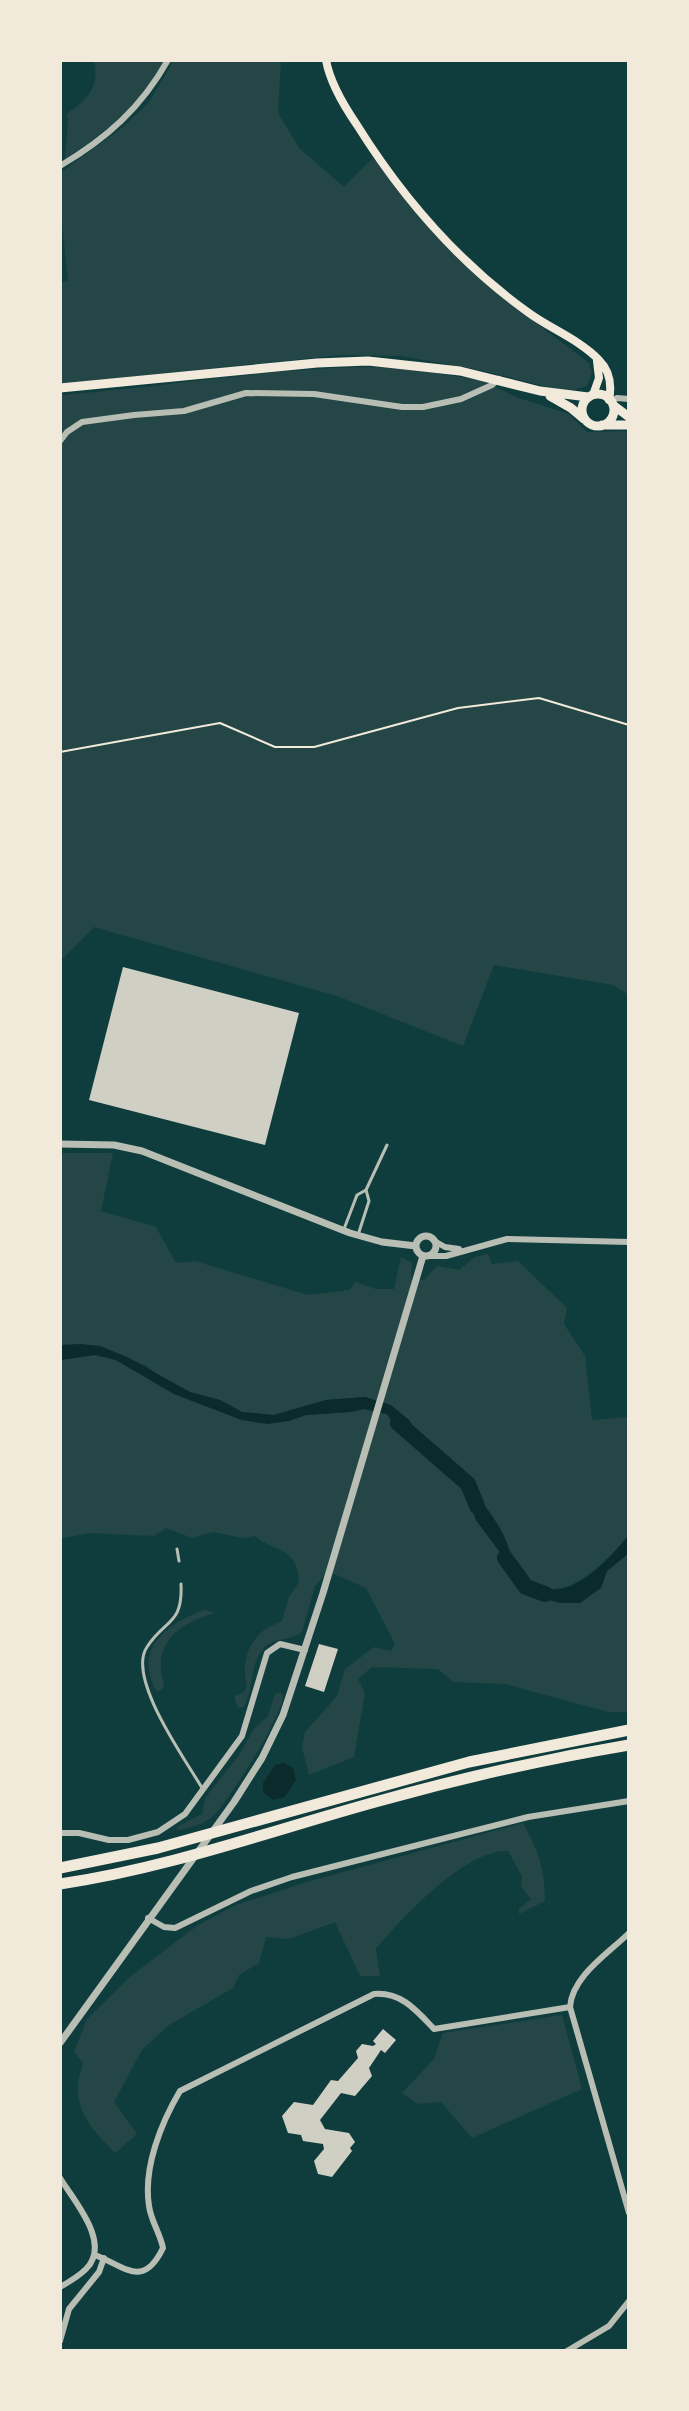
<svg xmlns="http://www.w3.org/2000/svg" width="689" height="2411" font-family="Montserrat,sans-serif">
<rect width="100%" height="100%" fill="#0f3d3e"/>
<!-- green -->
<path fill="#244646" d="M94,60H165C135,108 112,128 65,159L68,119L66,114C88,100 100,86 94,60Z
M174,60H281L278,113L299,148L344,187L373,158L444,244L492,289L589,363L592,373L587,386L567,392L484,371L401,356L342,355L60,384V283L68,281L60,204V173L123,127L149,102Z
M359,367L406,368L484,381L516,397L569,414L587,432L627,431L629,429V995L613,985L494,965L463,1046L337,996L94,927L60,961V395C160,387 259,370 359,367Z
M60,1153H113L101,1211L156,1227L176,1263L195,1261L308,1295L349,1290L356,1282L376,1289H394L401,1257L412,1263L411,1279L424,1280L437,1266L459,1270L475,1257L488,1254L492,1264L518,1261L567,1308L564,1324L585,1356L592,1420L629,1417V1535C583,1588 535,1624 503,1534L476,1520L526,1587L537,1597L601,1588L607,1571L629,1553V1712H608L505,1684L453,1682L438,1669L372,1667L358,1679L365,1693L354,1757L309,1775L302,1748L305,1732L337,1696L345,1669L374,1647L391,1651L395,1644L366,1588L334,1574L325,1575L315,1586L302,1632C291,1641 277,1637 266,1646C249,1661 254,1688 244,1707L239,1708L235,1701V1696L244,1692L247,1686C241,1665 247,1644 264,1630C269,1626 276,1624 282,1621L289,1597L299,1582C298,1547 275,1553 255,1536L243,1538L213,1532L192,1538L166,1528L154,1536L89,1533L60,1539V1360L95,1355L116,1360L174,1394L242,1420L289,1421L306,1415L350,1412L364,1409L387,1414L400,1432L417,1433L409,1420L365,1397L326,1400L274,1415L242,1412L220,1400L190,1392L162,1379L147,1366L100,1346L60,1345Z
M205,1610L215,1613C192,1619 163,1633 161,1661C160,1670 163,1679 164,1687L158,1692C153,1687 152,1683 150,1675C140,1642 177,1619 205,1610Z
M280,1693L283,1695C285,1712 227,1805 211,1818C203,1824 184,1830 176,1830L178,1826L202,1814L205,1798L239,1755L254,1729L268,1716L275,1694Z
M523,1823C538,1849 545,1871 545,1901L519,1914V1909L531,1899L521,1886L522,1876L508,1851C465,1849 402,1918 376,1949L380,1976H360L335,1922L289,1939L266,1937L259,1963L239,1975L233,1988L169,2025L142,2050L114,2102L137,2134L115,2153C98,2136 77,2115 78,2088C78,2080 81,2071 83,2063L74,2052L87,2019L131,1976L198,1925L236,1905L310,1881Z
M562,2015L582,2089L472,2138L441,2102L418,2104L402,2093L434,2059L443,2033Z"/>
<!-- water -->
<path fill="#0a2a2b" d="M80,1344L100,1346L127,1357L190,1392L220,1400L242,1412L274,1415L326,1400L365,1397L391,1405L409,1420L417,1434L413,1439L400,1432L387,1414L364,1409L350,1412L306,1415L289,1421L267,1424L242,1420L174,1394L116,1360L95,1355L60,1360V1345Z
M471,1487C482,1502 495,1518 503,1534C510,1549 513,1567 526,1578C565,1612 606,1562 629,1535V1553L607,1571L601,1588L580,1603H560L537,1597L526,1587L476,1520L468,1500L467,1488Z
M284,1763L293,1768L296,1780L285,1797L273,1800L263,1792V1783L275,1765Z"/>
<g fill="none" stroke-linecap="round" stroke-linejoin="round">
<!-- river -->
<path stroke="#0a2a2b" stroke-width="16" d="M398,1423L468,1484L477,1506
M505,1558L526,1587L545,1594"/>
</g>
<!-- building -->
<path fill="#cfcfc3" d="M123,967L299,1013L265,1145L89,1100Z
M319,1644L338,1649L324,1692L305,1686Z
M383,2029L396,2040L385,2053L381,2050L369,2068L372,2076L355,2096L341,2093L320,2120L325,2129L349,2133L355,2142L350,2148L352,2151L332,2177L318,2174L314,2161L324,2149L323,2144L303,2141L301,2135L288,2133L282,2116L294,2102L313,2105L331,2080L338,2081L358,2058L356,2051L362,2044L373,2046L376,2044L373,2041Z"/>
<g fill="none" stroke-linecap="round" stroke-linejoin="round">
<!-- path -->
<path stroke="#f1e9da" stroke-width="2" d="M60,752L220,723L275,747H314L458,708L539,698L629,725"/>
<!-- service -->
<path stroke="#b8beb3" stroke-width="3" d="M344,1229L357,1195L366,1190L387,1145
M359,1232L369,1201L366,1190
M177,1549L179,1561
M181,1584C183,1625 165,1619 147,1647C126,1678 186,1760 202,1788"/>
<!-- minor -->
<path stroke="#b8beb3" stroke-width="6" d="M60,166C107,138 141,108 168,60
M611,401L617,398L629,399
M60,441L67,432L82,422L134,415L184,411L246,393L314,394L402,407H423L461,399L492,385L499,379
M436,1242L445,1247L459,1249
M430,1256H446L507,1239L629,1242
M60,1833H79L109,1840H128L158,1832L185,1814L242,1736L267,1653L280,1644L305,1650
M148,1918L164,1927L175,1928L251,1891L292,1877L528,1817L629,1801
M629,1933C609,1953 572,1976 570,2007L629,2213
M60,2178C74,2201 112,2243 86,2269C79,2276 69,2282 60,2287
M95,2255C126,2267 143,2289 163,2248C160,2233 151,2221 149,2206C143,2168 161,2123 180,2091L374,1994C402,1992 417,2011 434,2029L570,2007
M60,2341L69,2309L99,2272L104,2258
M567,2351L609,2326L629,2301"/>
<!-- tertiary -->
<path stroke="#b8beb3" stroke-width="7" d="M60,1144L114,1145L142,1151L350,1233L382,1242L416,1246
M416 1246a10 10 0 1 1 20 0a10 10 0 1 1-20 0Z
M60,2043L234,1802L262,1758L283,1715L323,1593L423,1256"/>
<!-- secondary -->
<path stroke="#f1e9da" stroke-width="8" d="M326,60C330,83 344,106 357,125C402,197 459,263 529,313C551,329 580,340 599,360C610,371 612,385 609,400
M593,395L599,378L597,361"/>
<!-- primary -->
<path stroke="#f1e9da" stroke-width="9" d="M60,388L317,363L368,361L460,371L540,391L588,397
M582 410a16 16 0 1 1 32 0a16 16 0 1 1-32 0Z
M550,396L571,408L584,419
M613,405L629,417
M602,425H629"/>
<!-- motorway -->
<path stroke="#f1e9da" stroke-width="11" d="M60,1868L158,1848L469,1762L629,1730
M60,1884C169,1868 273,1830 379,1801C461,1778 545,1759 629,1745"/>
</g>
<!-- border -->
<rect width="689" height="2411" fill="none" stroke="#f1e9da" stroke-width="124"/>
</svg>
